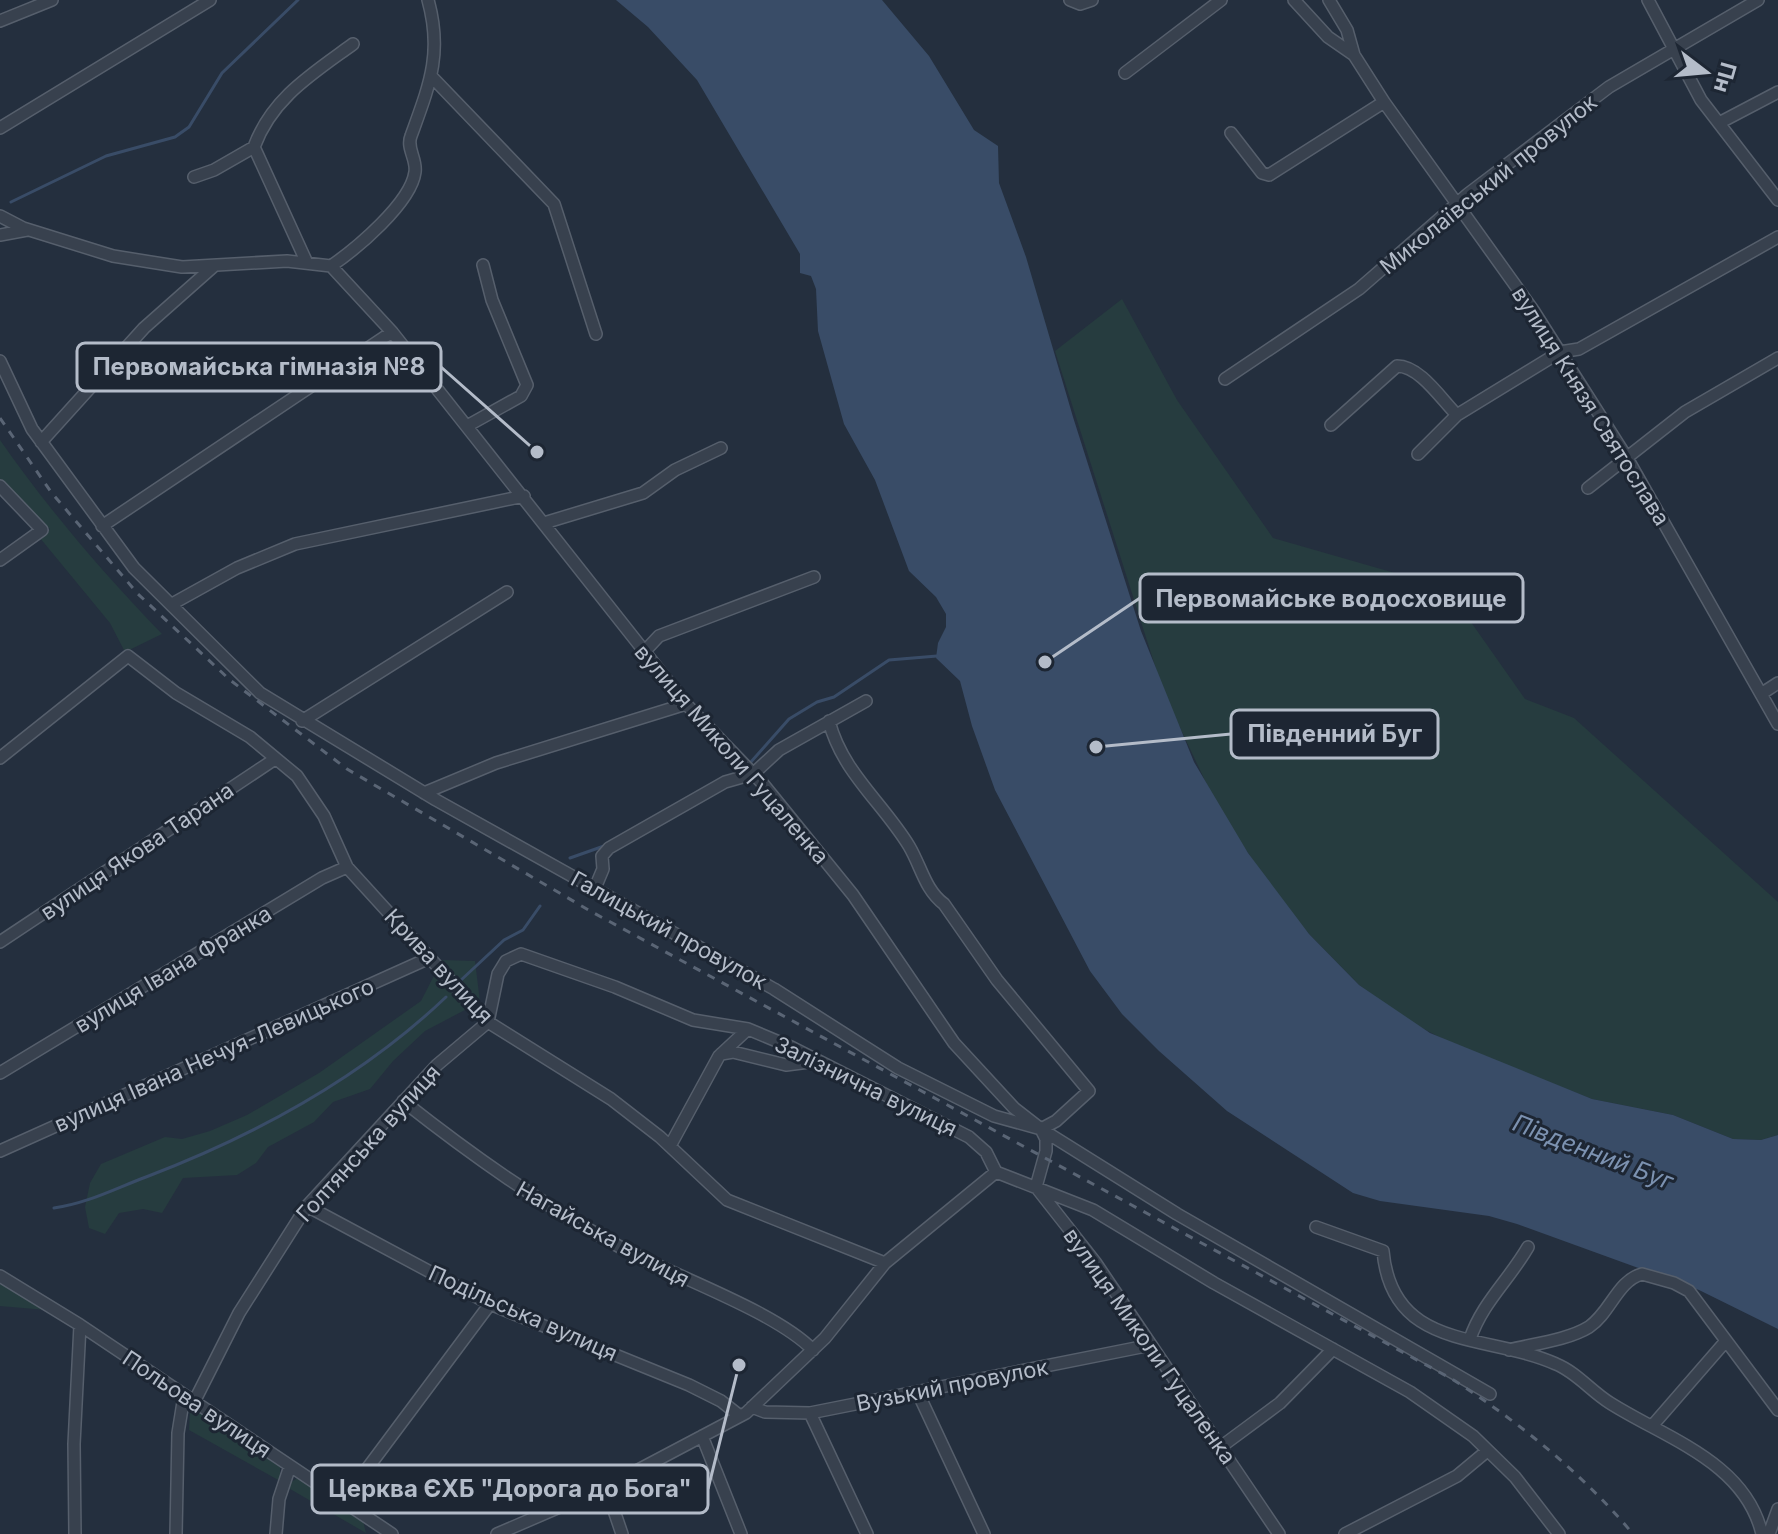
<svg xmlns="http://www.w3.org/2000/svg" width="1778" height="1534" font-family="Inter,sans-serif">
<rect width="100%" height="100%" fill="#242f3e"/>
<!-- green -->
<path fill="#263c3f" d="M1122,299L1177,400L1273,538L1447,588L1525,699L1574,718L1778,902V1135L1761,1140L1733,1139L1673,1115L1592,1099L1455,1045L1410,1022L1359,985L1309,934L1275,893L1219,810L1164,694L1055,351Z
M0,440C49,510 103,573 162,634L125,652L110,623L40,538L50,529L0,482Z
M442,960L475,961L480,1002L425,1031L393,1061L370,1089L333,1102L314,1122L268,1147L256,1163L237,1175L183,1178L162,1213L143,1209L119,1213L105,1234L89,1228L85,1207L90,1183L101,1164L165,1137L182,1139L210,1131L247,1115L319,1073L421,1001Z
M3,1284L47,1310L0,1306V1285Z
M190,1409L198,1410L280,1467V1481L189,1430Z
M299,1477L363,1521L366,1533L285,1486Z"/>
<!-- water -->
<path fill="#394c67" d="M616,0H882L929,56L974,130L998,146L999,183L1026,257L1073,417L1141,631L1194,762L1248,853L1309,934L1359,985L1430,1033L1592,1099L1673,1115L1733,1139L1761,1140L1778,1135V1329L1699,1290L1517,1224L1489,1216L1380,1201L1353,1193L1227,1111L1159,1051L1122,1014L1090,971L995,790L972,726L960,681L936,658L938,643L946,627V614L936,597L909,571L875,480L844,424L818,331L816,289L811,276L800,273V254L697,80L648,27Z"/>
<g fill="none" stroke-linecap="round" stroke-linejoin="round">
<!-- stream -->
<path stroke="#394c67" stroke-width="3" d="M11,202L106,156L175,137L189,127L222,73L298,0
M750,763L789,719L817,702L834,697L889,660L937,656
M570,858L604,846
M460,981L504,940L523,930L540,906
M54,1208C88,1203 114,1189 146,1177C256,1135 360,1079 446,997"/>
<defs>
<path id="minor" d="M1070,0L1080,4L1092,0
M1294,0L1328,37L1354,55
M1329,0L1347,30L1354,55L1384,102L1533,310L1627,458L1778,724
M1648,0L1701,100L1778,200
M0,21L52,0
M1125,73L1221,0
M431,76L554,204L596,334
M1719,123L1778,92
M0,128L210,0
M1231,133L1262,173L1269,175L1384,102
M194,177L214,170L254,147
M0,216L23,228L113,256L182,267L287,261L331,266L392,332L686,704L763,784L853,895L954,1043L1014,1108L1041,1129L1046,1139V1151L1036,1187L1095,1262L1279,1534
M0,235L27,230
M307,263L254,147C272,98 312,74 353,44
M331,266C356,249 411,203 415,172C417,159 406,148 411,136C429,86 443,54 428,0
M0,361L32,429L134,568L260,693L436,800L774,989L898,1068L994,1116L1041,1129L1177,1214L1490,1394
M1225,379L1359,289L1468,194L1609,87L1758,0
M1331,425L1397,366C1420,366 1441,399 1457,415
M467,426L521,396L527,385L492,300L483,265
M41,442L144,328L214,266
M1418,454L1457,415L1560,352L1579,349L1778,237
M0,486L42,530L0,560
M1588,488L1685,412L1778,358
M544,523L643,493L675,470L721,448
M102,526L392,332
M172,604L237,568L295,544L524,496
M644,652L659,636L814,577
M1761,694L1778,683
M302,721L507,592
M829,721C842,772 883,803 909,846C921,866 925,890 944,904L997,980L1089,1091L1056,1121L1041,1129
M0,758L128,656L176,693L250,737L297,776L324,816L347,867L488,1022L611,1099L660,1137L727,1200L885,1263
M424,793L496,763L686,704
M595,888L603,869L602,856L609,848L725,782L753,774L779,750L866,701
M0,942L275,759
M721,1054L733,1052L786,1065L817,1061
M0,1073L322,878L347,867
M403,1101C474,1157 541,1204 620,1247C673,1276 775,1311 813,1350
M670,1146L719,1056L748,1029
M0,1151L427,959
M307,1206L490,1304L689,1385L721,1401L740,1416
M1316,1227L1383,1251C1392,1352 1487,1333 1556,1364C1576,1372 1592,1392 1610,1403C1667,1439 1745,1462 1762,1534
M0,1276L80,1325L392,1534
M1470,1339C1482,1303 1509,1280 1528,1247
M1509,1350C1533,1344 1568,1340 1589,1327C1611,1312 1617,1281 1642,1274L1674,1283L1689,1291L1778,1410
M918,1393L984,1534
M194,1402L239,1313L307,1206L437,1065L488,1022L498,974L506,961L521,954L615,987L693,1020L748,1029L791,1047L969,1137L986,1152L996,1172L1093,1210L1214,1283L1410,1392L1473,1436L1515,1477L1559,1534
M752,1407L765,1412L810,1413L1151,1345
M810,1413L867,1534
M1652,1426L1725,1342
M702,1436L741,1534
M1222,1446L1280,1403L1333,1349
M606,1487L622,1534
M343,1501L490,1304
M75,1534L74,1444L80,1325
M176,1534L178,1433L184,1396
M276,1534L279,1499L290,1466
M497,1534L606,1487L746,1413L825,1338L885,1263L996,1172
M1345,1534L1457,1476L1487,1451
M1769,1534L1778,1509"/>
</defs>
<!-- minor casing -->
<use href="#minor" stroke="#565f6c" stroke-width="14"/>
<!-- minor -->
<use href="#minor" stroke="#38414e" stroke-width="11"/>
<!-- rail -->
<path stroke="#5a6575" stroke-width="3" stroke-dasharray="8 8" stroke-linecap="butt" d="M0,418L51,492L138,594L230,680L347,769L592,912L1452,1379C1520,1423 1581,1472 1633,1534"/>
</g>
<g text-anchor="middle" dominant-baseline="central" stroke-width="6" stroke-linejoin="round" paint-order="stroke">
<!-- street labels -->
<g font-size="22" fill="#b4bcc9" stroke="#1d2633">
<text transform="translate(1488 184) rotate(-39)">Миколаївський провулок</text>
<text transform="translate(1591 406) rotate(58)">вулиця Князя Святослава</text>
<text transform="translate(732 754) rotate(49)">вулиця Миколи Гуцаленка</text>
<text transform="translate(137 851) rotate(-34)">вулиця Якова Тарана</text>
<text transform="translate(669 930) rotate(29)">Галицький провулок</text>
<text transform="translate(439 966) rotate(47)">Крива вулиця</text>
<text transform="translate(173 969) rotate(-31)">вулиця Івана Франка</text>
<text transform="translate(214 1055) rotate(-24)">вулиця Івана Нечуя-Левицького</text>
<text transform="translate(866 1086) rotate(26)">Залізнична вулиця</text>
<text transform="translate(368 1143) rotate(-48)">Голтянська вулиця</text>
<text transform="translate(603 1234) rotate(29)">Нагайська вулиця</text>
<text transform="translate(523 1313) rotate(24)">Подільська вулиця</text>
<text transform="translate(1150 1346) rotate(55)">вулиця Миколи Гуцаленка</text>
<text transform="translate(952 1385) rotate(-11)">Вузький провулок</text>
<text transform="translate(197 1404) rotate(34)">Польова вулиця</text>
</g>
<!-- water labels -->
<g font-size="24" font-style="italic" fill="#7c92b1" stroke="#1d2633">
<text transform="translate(1593 1152) rotate(21)">Південний Буг</text>
</g>
</g>
<!-- callouts -->
<path fill="none" stroke="#b4bcc9" stroke-width="3" d="M537 452L441 367M1045 662L1140 598M1096 747L1231 734M739 1365L708 1489"/>
<g fill="#b4bcc9" stroke="#1d2633" stroke-width="3">
<circle cx="537" cy="452" r="8"/>
<circle cx="1045" cy="662" r="8"/>
<circle cx="1096" cy="747" r="8"/>
<circle cx="739" cy="1365" r="8"/>
</g>
<g fill="#1d2633" stroke="#b4bcc9" stroke-width="3">
<rect x="77" y="343" width="364" height="48" rx="8"/>
<rect x="1140" y="574" width="383" height="48" rx="8"/>
<rect x="1231" y="710" width="207" height="48" rx="8"/>
<rect x="312" y="1465" width="396" height="48" rx="8"/>
</g>
<g font-size="24" text-anchor="middle" font-weight="bold" fill="#b4bcc9">
<text x="259" y="375">Первомайська гімназія №8</text>
<text x="1331" y="607">Первомайське водосховище</text>
<text x="1335" y="742">Південний Буг</text>
<text x="510" y="1497">Церква ЄХБ "Дорога до Бога"</text>
</g>
<!-- north arrow -->
<g transform="translate(1706 72) rotate(106)" stroke="#1d2633" stroke-width="6" paint-order="stroke">
<path d="M0-6L14 30L0 20L-14 30Z" fill="#b4bcc9"/>
<text y="-12" font-size="22" font-weight="bold" text-anchor="middle" fill="#b4bcc9">Пн</text>
</g>
</svg>
